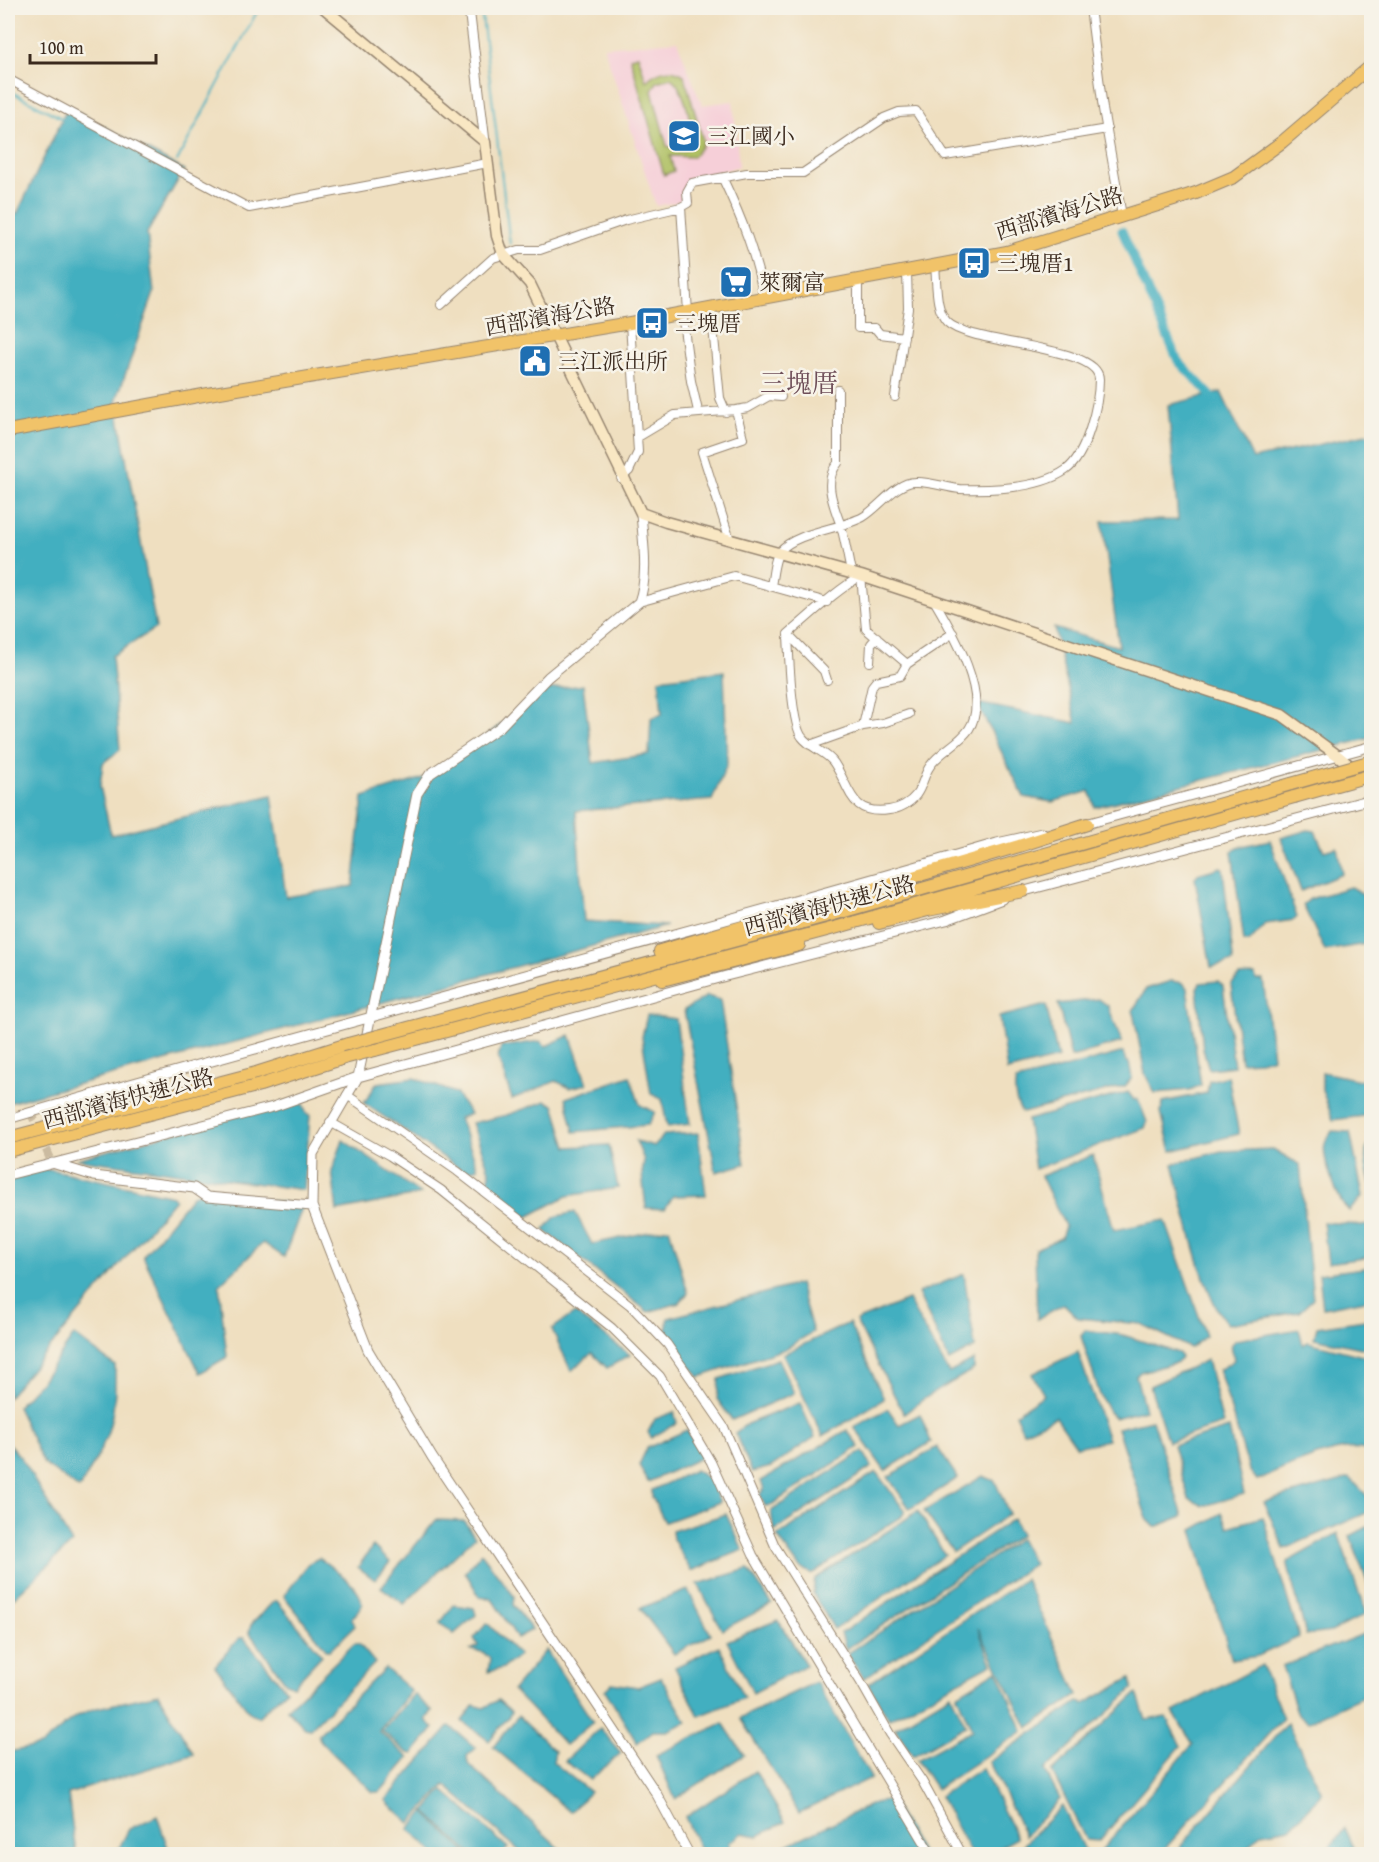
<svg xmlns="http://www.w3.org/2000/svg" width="1379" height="1862" font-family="'Gentium Book Plus','Noto Serif TC',serif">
<rect width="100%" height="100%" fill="#f7f3e8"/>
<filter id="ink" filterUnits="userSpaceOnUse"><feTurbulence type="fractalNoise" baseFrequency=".0167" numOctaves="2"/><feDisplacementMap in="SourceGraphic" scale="12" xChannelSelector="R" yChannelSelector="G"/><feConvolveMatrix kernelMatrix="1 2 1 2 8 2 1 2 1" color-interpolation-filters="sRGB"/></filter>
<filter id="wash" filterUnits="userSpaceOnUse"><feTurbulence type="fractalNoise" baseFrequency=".008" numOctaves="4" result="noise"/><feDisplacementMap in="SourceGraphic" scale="24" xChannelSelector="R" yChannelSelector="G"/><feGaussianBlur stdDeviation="1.35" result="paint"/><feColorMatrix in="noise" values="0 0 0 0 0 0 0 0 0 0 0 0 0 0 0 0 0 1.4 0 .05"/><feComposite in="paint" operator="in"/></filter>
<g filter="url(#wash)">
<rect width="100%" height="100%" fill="#efdfc0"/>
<!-- built -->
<path fill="#f6cfd8" d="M677,41L702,105L733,101L739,166L687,183L683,190L682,201L656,206L604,47Z"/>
<!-- green -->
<path fill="#afc063" stroke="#757540" stroke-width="1.5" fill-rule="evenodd" d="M638,55L646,81C658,70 670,66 684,75L703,140L701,147L693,157L670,156L674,171L664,175L630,57ZM670,78C684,84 695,132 691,146L682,151L667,146L652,91L657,82Z"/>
<!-- water -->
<path fill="#42afc0" stroke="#3e6c6f" stroke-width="1.5" d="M68,107L184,170L147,233L154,293L116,401L156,628L112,656L120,750L103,763L100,786L111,835L272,795L286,897L353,886L363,797L436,774L546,690L583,685L593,763L649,754L651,718L662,714L659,679L724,671L727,764L712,800L576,811L584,921L667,926L8,1103V210L17,214Z
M1221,392L1253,459L1371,433V738L1095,807L1090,791L1052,802L1024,797L977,703L1076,723L1054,628L1119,647L1102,521L1178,520L1168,405Z
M1308,830L1315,831L1324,851L1337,847L1342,874L1301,891L1281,838Z
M1270,840L1297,917L1294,920L1265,924L1249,942H1244L1232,852L1238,847Z
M1221,867L1223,869L1233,958V962L1211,967L1195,878L1198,874Z
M1350,887C1374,895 1372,921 1371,943L1325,951L1303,905L1310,899Z
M1255,975L1256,980H1263L1273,1057L1260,1061L1241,1062L1231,985L1239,976Z
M1171,981L1183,983L1187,988L1201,1085L1190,1090L1155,1093L1145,1074L1133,1011L1146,989Z
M1218,981L1223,986L1234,1066L1209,1069L1203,1049L1197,988L1200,983Z
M707,996L720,1000L745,1164L716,1172L684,1010Z
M1099,999L1108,1006L1122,1042L1071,1057L1058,1004Z
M1046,1005L1058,1058L1007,1071L999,1017Z
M647,1015L676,1019L690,1124L667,1127L662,1099L651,1094L642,1037Z
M570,1035L587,1084L570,1088L556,1081L512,1099L498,1057L501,1047L540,1041L546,1046Z
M1120,1053H1123L1126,1061L1129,1062L1132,1078L1125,1086L1023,1113C1016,1106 1013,1090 1016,1081Z
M1322,1072L1370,1082L1371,1115L1333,1120L1322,1090Z
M630,1076L640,1105L655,1112L648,1125L574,1132L566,1098Z
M1228,1076L1239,1134L1171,1151L1161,1112L1163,1102L1207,1093L1209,1081Z
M414,1078L456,1093L470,1114L459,1118L478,1168L465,1172L364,1103L377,1083Z
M1128,1092L1134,1100L1138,1099L1147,1122L1145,1128L1035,1169L1027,1120Z
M294,1100L303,1104L306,1113L310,1115L304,1190L77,1159Z
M546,1101L554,1105L567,1147L609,1145L618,1188L567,1196L527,1217L487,1187L490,1173L472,1123L507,1115Z
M1332,1131L1350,1132L1363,1196L1349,1211C1339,1202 1321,1158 1325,1144C1326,1140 1330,1135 1332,1131Z
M698,1133L706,1195L673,1196L665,1209L646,1208L642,1174L644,1160L636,1141L654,1146L664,1135Z
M343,1140L421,1194L337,1211L332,1171Z
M1371,1141V1185C1367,1173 1361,1151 1371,1141Z
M1273,1149L1300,1165L1313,1299L1299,1312L1228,1324C1203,1300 1183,1201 1173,1164L1221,1151Z
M1093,1155L1114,1230L1165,1220L1206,1336L1190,1348L1141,1324L1078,1318L1064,1304L1037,1319L1035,1249L1061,1238L1065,1226L1041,1176Z
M44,1168L173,1196L175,1199L8,1397V1178Z
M204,1191L303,1205L284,1257L263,1243L219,1285L227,1357L200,1373L143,1256L193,1195Z
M575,1212L592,1244L669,1228L688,1293L679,1303L648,1312L544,1230L555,1217Z
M1323,1222L1371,1226V1257L1328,1263Z
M1371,1267V1299L1323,1308L1319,1274Z
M964,1274L975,1347L949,1361L918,1293Z
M799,1284L813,1332L785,1349L699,1377L666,1334L668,1318Z
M908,1300L949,1373L974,1360V1369L925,1398L904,1414L856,1321Z
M575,1313L630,1355L607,1368L592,1353L571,1371L552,1329Z
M1371,1319V1350L1314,1338L1317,1327Z
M849,1323L884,1399L823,1436L783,1354Z
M1299,1329L1303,1345L1308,1342L1371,1358V1454C1352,1435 1280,1471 1257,1480L1249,1470L1219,1370L1234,1360L1231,1344L1236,1340Z
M1085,1330L1123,1335L1179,1353L1181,1358L1178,1362L1140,1372L1136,1376L1145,1410L1115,1418L1109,1412L1100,1395L1081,1336Z
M74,1335L115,1366C117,1423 107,1441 79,1489L44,1464L17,1407L44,1378Z
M1078,1352L1108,1440L1077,1447L1056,1417L1023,1432L1015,1414L1044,1395L1032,1374Z
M778,1359L794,1393L732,1420L717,1399L719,1379Z
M1207,1360L1223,1424L1168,1442L1150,1386Z
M800,1403L815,1437L771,1467L752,1472L735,1433L747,1424Z
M888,1409L899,1425L920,1414L931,1442L885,1471L854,1427Z
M674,1412L677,1423L651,1438L648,1432L655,1419Z
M1152,1420L1183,1516L1155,1527L1147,1519L1117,1428Z
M1229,1428L1244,1494L1204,1506L1189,1499L1173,1445Z
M687,1430L703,1457L648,1482L639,1465L647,1448Z
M847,1430L859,1447L771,1505L765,1506L760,1494L764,1489L761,1481Z
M8,1443L21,1458L72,1543L8,1603Z
M937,1447L958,1478L910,1509L888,1477Z
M863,1451L872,1467L774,1531L771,1511Z
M695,1470L709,1479L720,1502L665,1522L652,1497V1490Z
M876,1472L905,1511L902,1516L812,1574L799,1567L777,1536Z
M983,1476L995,1481L1009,1514L953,1552L924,1511Z
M1350,1478L1371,1500V1511L1284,1549L1264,1502Z
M918,1511L945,1555L834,1629L813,1594L815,1579Z
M1222,1513L1228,1527L1263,1517L1299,1637L1258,1656L1232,1660L1192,1530Z
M726,1514L743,1550L691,1571L673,1539L672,1531Z
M1013,1519L1021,1535L846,1649L841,1633Z
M436,1520L464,1521L475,1537L404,1604L381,1587Z
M1371,1525V1592L1350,1536Z
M1338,1533L1366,1614L1331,1632L1306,1635L1287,1562Z
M1020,1539L1034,1564L864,1678L847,1654Z
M373,1546L390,1562L375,1580L358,1567Z
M481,1553L514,1596L513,1605L532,1630L517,1638L492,1599L480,1597L465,1572Z
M319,1558C329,1566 370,1591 360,1609C358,1613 353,1615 351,1620L355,1626L330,1650H327L284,1596L309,1563Z
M748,1569L772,1604L722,1630L698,1584Z
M1025,1579L1078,1695L1028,1728L978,1628L992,1664L889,1719L868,1684Z
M688,1590L711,1635L674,1654L640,1608Z
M274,1601H277L322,1655L293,1686L286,1683L249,1632L251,1625Z
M454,1605L474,1608L476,1615L454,1634L440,1623Z
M778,1620L806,1665L753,1693L727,1641Z
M487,1623L519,1655L503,1668L488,1672L490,1659L483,1652L471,1650L478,1646L474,1638Z
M1371,1631V1692L1308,1722L1298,1715L1282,1666Z
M239,1638H244L286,1690L258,1717L250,1713L215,1666Z
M354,1644H359L375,1663L310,1729L305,1728L287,1709Z
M719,1646L744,1698L699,1716L675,1667Z
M546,1650L593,1722L565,1745L513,1690Z
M1262,1665L1283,1718L1160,1854H1098L1193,1744L1173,1712Z
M385,1668L411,1691L379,1731L409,1758L380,1792H373L321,1742L318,1735Z
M997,1670L1023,1731L936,1789L917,1760L972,1730L957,1695Z
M661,1678L687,1722L667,1731H653L637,1743L605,1690L612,1683L638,1687Z
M1131,1678L1133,1689L1045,1770L1060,1799L1025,1836L989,1762L1078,1702L1084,1704Z
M816,1682L871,1778L799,1813L740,1718Z
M1137,1693L1146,1720L1166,1717L1181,1746L1099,1841L1086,1840L1052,1772Z
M158,1694L194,1754L68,1794L76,1854H8V1752L40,1746L75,1717L93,1709Z
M414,1694L432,1711L426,1720L434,1728L413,1754L408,1753L382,1731Z
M951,1694L966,1726L913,1756L895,1728Z
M498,1700L512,1712L489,1741L462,1721L474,1705L484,1708Z
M518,1716L555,1751L553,1762L590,1792L570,1812L493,1747Z
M723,1723L744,1755L675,1799L656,1755Z
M1287,1723L1322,1793L1290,1828L1261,1833L1241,1854H1174Z
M450,1726L476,1748L467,1756L468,1764L566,1854H523L445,1785L410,1823L388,1803L386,1800Z
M600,1728L621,1753L590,1780L565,1761Z
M982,1768L1017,1838L988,1854H971L940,1796Z
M755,1771L785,1822L758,1836L742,1833L729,1843L732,1850L702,1854L685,1817Z
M443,1790L508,1848L501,1854H471L425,1811Z
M891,1800L922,1854H782L785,1846L874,1803Z
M1062,1806L1086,1854H1005L1021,1847Z
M424,1812L468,1854H435L409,1829Z
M157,1816L170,1854H116L129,1829Z
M1345,1828L1357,1854H1332L1329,1849Z"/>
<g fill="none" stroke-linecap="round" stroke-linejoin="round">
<!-- stream -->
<path stroke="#42afc0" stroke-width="2" d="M481,8L510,244
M8,90L63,119
M177,161L259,8"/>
<!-- canal -->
<path stroke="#42afc0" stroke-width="9" d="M1122,231L1178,361L1217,402"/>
</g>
</g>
<g filter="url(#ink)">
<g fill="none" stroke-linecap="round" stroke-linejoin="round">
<!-- tertiary-tunnel -->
<path stroke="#cbbba0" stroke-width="9" stroke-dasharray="9 4.5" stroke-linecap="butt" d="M31,1112L52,1163"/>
<defs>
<path id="minor" d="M1090,8L1103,109L1122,216
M8,79L249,208L488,163
M723,179C742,219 756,255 764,298
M681,207L688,312
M858,280V328H875L880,334L904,337
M441,305L493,258L519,250H540L626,220L681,207L688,203L687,192L692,183L747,173H803L884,118L899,112L916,111L945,156L1107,129
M711,307L720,398L726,412
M682,313L691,381L698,411
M838,390V463C822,481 834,506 841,526C845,541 848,557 851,573
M895,397L908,308L907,271
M638,437L675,415L736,410L748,408L769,396L781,397
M621,478L629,471L638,452L630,323
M729,537L702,452L743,438L736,410
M771,586C773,576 774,558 780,551C796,532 841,529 863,517C879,508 896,482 915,482C930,481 946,488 960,489C992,490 1039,489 1066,470C1087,455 1099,403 1099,379C1099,345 969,345 947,322C935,309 937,284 935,266
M639,602L734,576L827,602
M788,634L824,671L827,680
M870,662L871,644L877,637
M907,664L866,629L861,576C834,592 812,614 788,634C789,655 791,723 802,737C810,748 827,752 834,763C851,789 850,816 889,810C899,809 910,803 916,795C923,786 924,774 930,766C940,751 959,744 969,729C991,696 952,631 935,602
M863,726L883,723L909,714
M810,745L863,726L872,686L876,681L900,676L907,664L953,633
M347,1095L457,1171L630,1305L667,1344L724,1427L775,1546L860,1681L890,1734L922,1781L962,1854
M330,1122L390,1156L441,1190L612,1328L660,1376L711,1462L753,1555L931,1854"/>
<path id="tertiary" d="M469,8L485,142
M1082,825L1372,746
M1017,893L1372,799
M8,1119C336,1023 668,940 997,843L1042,833
M52,1163L94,1176L194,1188L207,1197L312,1206L368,1350L432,1457L656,1793L689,1854
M8,1175L273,1107L358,1077L726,976L946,920L1002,899
M312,1206L313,1154L358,1077L417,794L430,774L500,727L548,677L639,602C649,574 643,542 641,513"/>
<path id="secondary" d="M324,8L485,142L497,236L503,254L530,284L641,513L666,522L861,576L1282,715L1337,755L1372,784"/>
<path id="primary" d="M8,431L214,393L630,323L1007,252L1196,193L1234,177L1282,142L1372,65"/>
<path id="trunk" d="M879,923L928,910L1023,891
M660,951L1019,846L1087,824
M662,980L799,945
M378,1036L834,914L1291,784
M375,1050L838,927L1294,797
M8,1138L256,1073L348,1044
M8,1151L260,1085L344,1058"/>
</defs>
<!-- minor casing -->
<use href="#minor" stroke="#95846f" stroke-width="10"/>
<!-- tertiary casing -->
<use href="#tertiary" stroke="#95846f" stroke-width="11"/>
<!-- secondary casing -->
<use href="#secondary" stroke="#95846f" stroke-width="13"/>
<!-- primary casing -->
<use href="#primary" stroke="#95846f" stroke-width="14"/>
<!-- trunk casing -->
<use href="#trunk" stroke="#95846f" stroke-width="14"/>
<!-- minor -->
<use href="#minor" stroke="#fff" stroke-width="8"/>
<!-- tertiary -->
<use href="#tertiary" stroke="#fff" stroke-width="9"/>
<!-- secondary -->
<use href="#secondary" stroke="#f9e7c3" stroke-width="10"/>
<!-- primary -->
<use href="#primary" stroke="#f1c369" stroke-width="12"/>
<!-- trunk -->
<use href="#trunk" stroke="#f1c369" stroke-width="12"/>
<defs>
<path id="trunk-bridge" d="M1291,784L1372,761
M1294,797L1372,775
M348,1044L378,1036
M344,1058L375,1050"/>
</defs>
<!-- trunk-bridge casing -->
<use href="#trunk-bridge" stroke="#95846f" stroke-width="14" stroke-linecap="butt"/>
<!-- trunk-bridge -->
<use href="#trunk-bridge" stroke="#f1c369" stroke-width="12"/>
</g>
</g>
<!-- icons -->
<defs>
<symbol id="school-square" viewBox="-11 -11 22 22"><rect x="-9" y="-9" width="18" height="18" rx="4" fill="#1f6fb2" stroke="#f7f3e8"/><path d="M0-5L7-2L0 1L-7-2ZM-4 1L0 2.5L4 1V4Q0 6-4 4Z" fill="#fff"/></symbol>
<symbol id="bus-square" viewBox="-11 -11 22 22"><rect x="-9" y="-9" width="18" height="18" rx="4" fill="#1f6fb2" stroke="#f7f3e8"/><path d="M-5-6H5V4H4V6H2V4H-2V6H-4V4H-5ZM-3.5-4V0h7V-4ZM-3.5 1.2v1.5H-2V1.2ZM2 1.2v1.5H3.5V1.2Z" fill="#fff"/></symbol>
<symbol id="supermarket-square" viewBox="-11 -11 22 22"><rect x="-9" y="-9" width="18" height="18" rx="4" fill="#1f6fb2" stroke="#f7f3e8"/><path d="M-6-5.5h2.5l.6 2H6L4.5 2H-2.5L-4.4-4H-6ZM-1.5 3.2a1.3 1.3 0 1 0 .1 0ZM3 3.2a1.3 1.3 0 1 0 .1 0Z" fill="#fff"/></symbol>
<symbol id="civic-square" viewBox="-11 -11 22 22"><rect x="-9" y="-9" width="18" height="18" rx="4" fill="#1f6fb2" stroke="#f7f3e8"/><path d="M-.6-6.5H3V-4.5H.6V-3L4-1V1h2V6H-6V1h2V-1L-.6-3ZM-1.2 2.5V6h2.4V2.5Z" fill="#fff"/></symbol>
</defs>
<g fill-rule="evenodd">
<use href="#school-square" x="665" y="117" width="38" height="38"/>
<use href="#bus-square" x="955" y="244" width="38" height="38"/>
<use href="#supermarket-square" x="717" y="263" width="38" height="38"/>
<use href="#bus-square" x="633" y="304" width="38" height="38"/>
<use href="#civic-square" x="516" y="342" width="38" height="38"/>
</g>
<g text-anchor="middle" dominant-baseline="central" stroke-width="5" stroke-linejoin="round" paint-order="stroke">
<!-- poi labels -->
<g font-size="22" fill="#3b2a1e" stroke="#f7f3e8" text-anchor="start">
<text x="707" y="136">三江國小</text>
<text x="997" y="263">三塊厝1</text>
<text x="759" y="282">萊爾富</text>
<text x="675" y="323">三塊厝</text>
<text x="558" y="361">三江派出所</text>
</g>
<!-- street labels -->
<g font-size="22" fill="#3b2a1e" stroke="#f7f3e8">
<text transform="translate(1059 213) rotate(-17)">西部濱海公路</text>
<text transform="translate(550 316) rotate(-10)">西部濱海公路</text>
<text transform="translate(829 905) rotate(-15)">西部濱海快速公路</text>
<text transform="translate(128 1098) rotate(-15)">西部濱海快速公路</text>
</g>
<!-- quarter labels -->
<g font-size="26" fill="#6e4e58" stroke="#f7f3e8">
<text x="799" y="382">三塊厝</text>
</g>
</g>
<!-- margin -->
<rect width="1379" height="1862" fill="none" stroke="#f7f3e8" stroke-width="30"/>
<!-- scale -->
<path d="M30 54v9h126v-9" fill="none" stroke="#3b2a1e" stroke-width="3"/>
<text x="39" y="54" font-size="18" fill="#3b2a1e" stroke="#f7f3e8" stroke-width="4.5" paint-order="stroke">100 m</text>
</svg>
